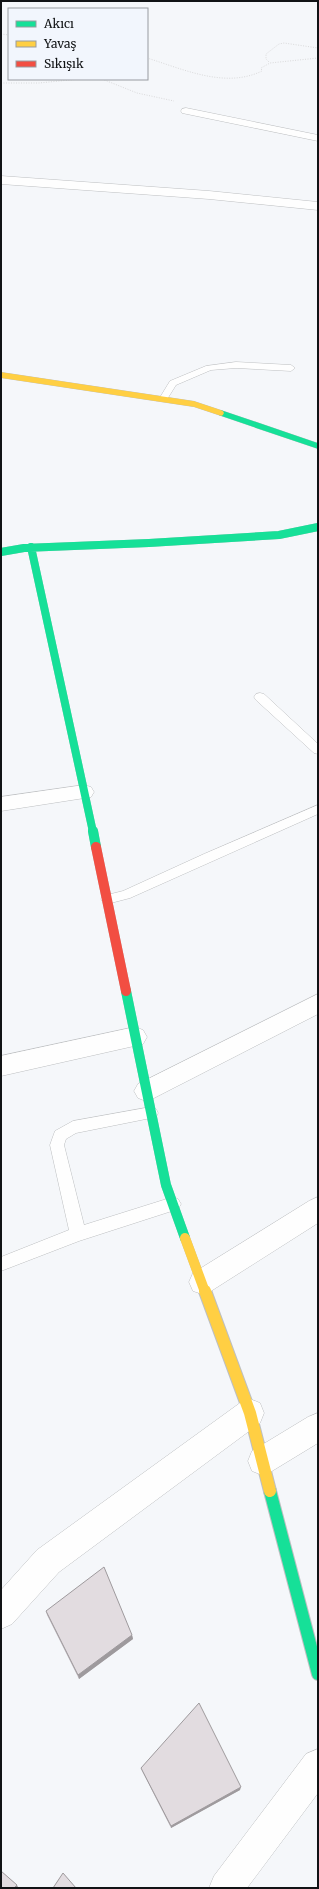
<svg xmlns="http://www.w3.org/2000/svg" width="319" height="1889" font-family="Merriweather,serif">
<rect width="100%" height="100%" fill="#f5f7fa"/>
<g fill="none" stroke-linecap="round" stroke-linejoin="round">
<defs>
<path id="lane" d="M236,362L291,365L295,368L291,371L236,368L211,370L176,385L166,401H160L159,399L170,381L206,366Z
M260,693L264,694L318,744V754L314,753L256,700L254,697L256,694Z
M318,805V814L130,898L107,904L103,902L101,899L103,896L123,891L204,854Z
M151,1107L156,1109L158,1113L156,1117L76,1133L66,1139L64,1145L84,1225L173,1197L178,1199L181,1204L178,1209L79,1241L1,1271V1257L69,1230L50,1145L55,1131L73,1121Z"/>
<path id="street" d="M186,108L318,135V141L182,113L181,111L182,109Z
M1,176L209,191L318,202V210L209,199L1,184Z
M84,785L91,787L94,792L91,797L1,811V797Z
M318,994V1014L154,1098L146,1101L138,1098L134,1091L138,1084Z
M135,1027L143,1030L147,1037L143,1044L1,1076V1056Z
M318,1197V1223L211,1291L202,1294L193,1291L189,1282L193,1273L309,1201Z
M250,1399L260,1403L264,1413L260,1423L59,1572L12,1624L1,1629V1590L37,1550L240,1403Z
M318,1413V1443L272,1471L262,1475L252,1471L248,1461L252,1451L308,1417Z
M318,1749V1793L247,1888H209L214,1876L306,1754Z"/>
<path id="fast-far3" d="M221,413L318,446"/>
<path id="fast-far2" d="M31,547L93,832
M1,552L24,548L149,543L279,535L318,527"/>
<path id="fast-far1" d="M93,831L96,847
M126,991L166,1185L185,1238"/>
<path id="fast" d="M270,1491L318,1674"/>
<path id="slow-far2" d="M1,375L194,404L221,413"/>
<path id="slow-far1" d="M185,1238L205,1292"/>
<path id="slow" d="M205,1291L250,1413L270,1491"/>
<path id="jam" d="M96,847L126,991"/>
</defs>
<!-- lane casing -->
<use href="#lane" stroke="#bdbfc1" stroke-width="1"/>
<!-- street casing -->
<use href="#street" stroke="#bdbfc1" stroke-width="1"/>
<!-- fast-far3 casing -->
<use href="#fast-far3" stroke="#bdbfc1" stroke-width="6"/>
<!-- fast-far2 casing -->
<use href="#fast-far2" stroke="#bdbfc1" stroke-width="8"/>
<!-- fast-far1 casing -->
<use href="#fast-far1" stroke="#bdbfc1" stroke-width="10"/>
<!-- fast casing -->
<use href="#fast" stroke="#bdbfc1" stroke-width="14"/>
<!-- slow-far2 casing -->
<use href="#slow-far2" stroke="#bdbfc1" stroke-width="6"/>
<!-- slow-far1 casing -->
<use href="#slow-far1" stroke="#bdbfc1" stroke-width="10"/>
<!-- slow casing -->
<use href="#slow" stroke="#bdbfc1" stroke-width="14"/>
<!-- jam casing -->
<use href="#jam" stroke="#bdbfc1" stroke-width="10"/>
<!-- path -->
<path stroke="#dadadb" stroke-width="1" stroke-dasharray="1 1.5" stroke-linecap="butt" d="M1,34L9,35
M147,58C183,69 225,89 262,71L261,68L270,63L318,58
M269,62L266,59V54L279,44L284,43L318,48
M102,79L137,93L174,101
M1,83H39L80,79"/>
<!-- lane -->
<use href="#lane" fill="#fefefe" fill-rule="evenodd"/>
<!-- street -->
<use href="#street" fill="#fefefe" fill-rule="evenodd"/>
<!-- fast-far3 -->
<use href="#fast-far3" stroke="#16e098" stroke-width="5.5"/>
<!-- fast-far2 -->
<use href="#fast-far2" stroke="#16e098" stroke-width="8"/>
<!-- fast-far1 -->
<use href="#fast-far1" stroke="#16e098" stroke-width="10"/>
<!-- fast -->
<use href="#fast" stroke="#16e098" stroke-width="12"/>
<!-- slow-far2 -->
<use href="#slow-far2" stroke="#ffcf43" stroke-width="5.5"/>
<!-- slow-far1 -->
<use href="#slow-far1" stroke="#ffcf43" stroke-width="10"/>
<!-- slow -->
<use href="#slow" stroke="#ffcf43" stroke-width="12"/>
<!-- jam -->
<use href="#jam" stroke="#f24e42" stroke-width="10"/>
</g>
<!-- wall -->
<path fill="#c2bdc1" d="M46,1611L132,1635L133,1639L79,1679L47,1615Z
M141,1768L240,1790L171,1828L142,1771Z"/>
<!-- shaded-wall -->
<path fill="#9e9a9d" d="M132,1635L133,1639L79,1679L78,1675Z
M241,1787L240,1790L171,1828V1826Z
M17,1885L18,1887L17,1888H14Z"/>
<!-- building -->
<path fill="#e2dce0" stroke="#9e9a9d" d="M104,1567L132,1635L78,1675L46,1611Z
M199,1703L241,1787L171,1826L141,1768Z
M1,1871L17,1885L14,1888H1Z
M63,1873L76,1888H53Z"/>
<!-- border -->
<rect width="319" height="1889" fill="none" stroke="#111315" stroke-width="4"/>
<!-- legend -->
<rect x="8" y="8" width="140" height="72" fill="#f2f6fd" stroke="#989ba0"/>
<rect x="16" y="21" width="20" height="6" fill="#16e098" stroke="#989ba0"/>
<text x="44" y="28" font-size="12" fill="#111315">Akıcı</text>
<rect x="16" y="41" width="20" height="6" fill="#ffcf43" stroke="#989ba0"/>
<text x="44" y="48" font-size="12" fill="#111315">Yavaş</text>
<rect x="16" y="61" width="20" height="6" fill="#f24e42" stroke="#989ba0"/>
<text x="44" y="68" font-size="12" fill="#111315">Sıkışık</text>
</svg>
